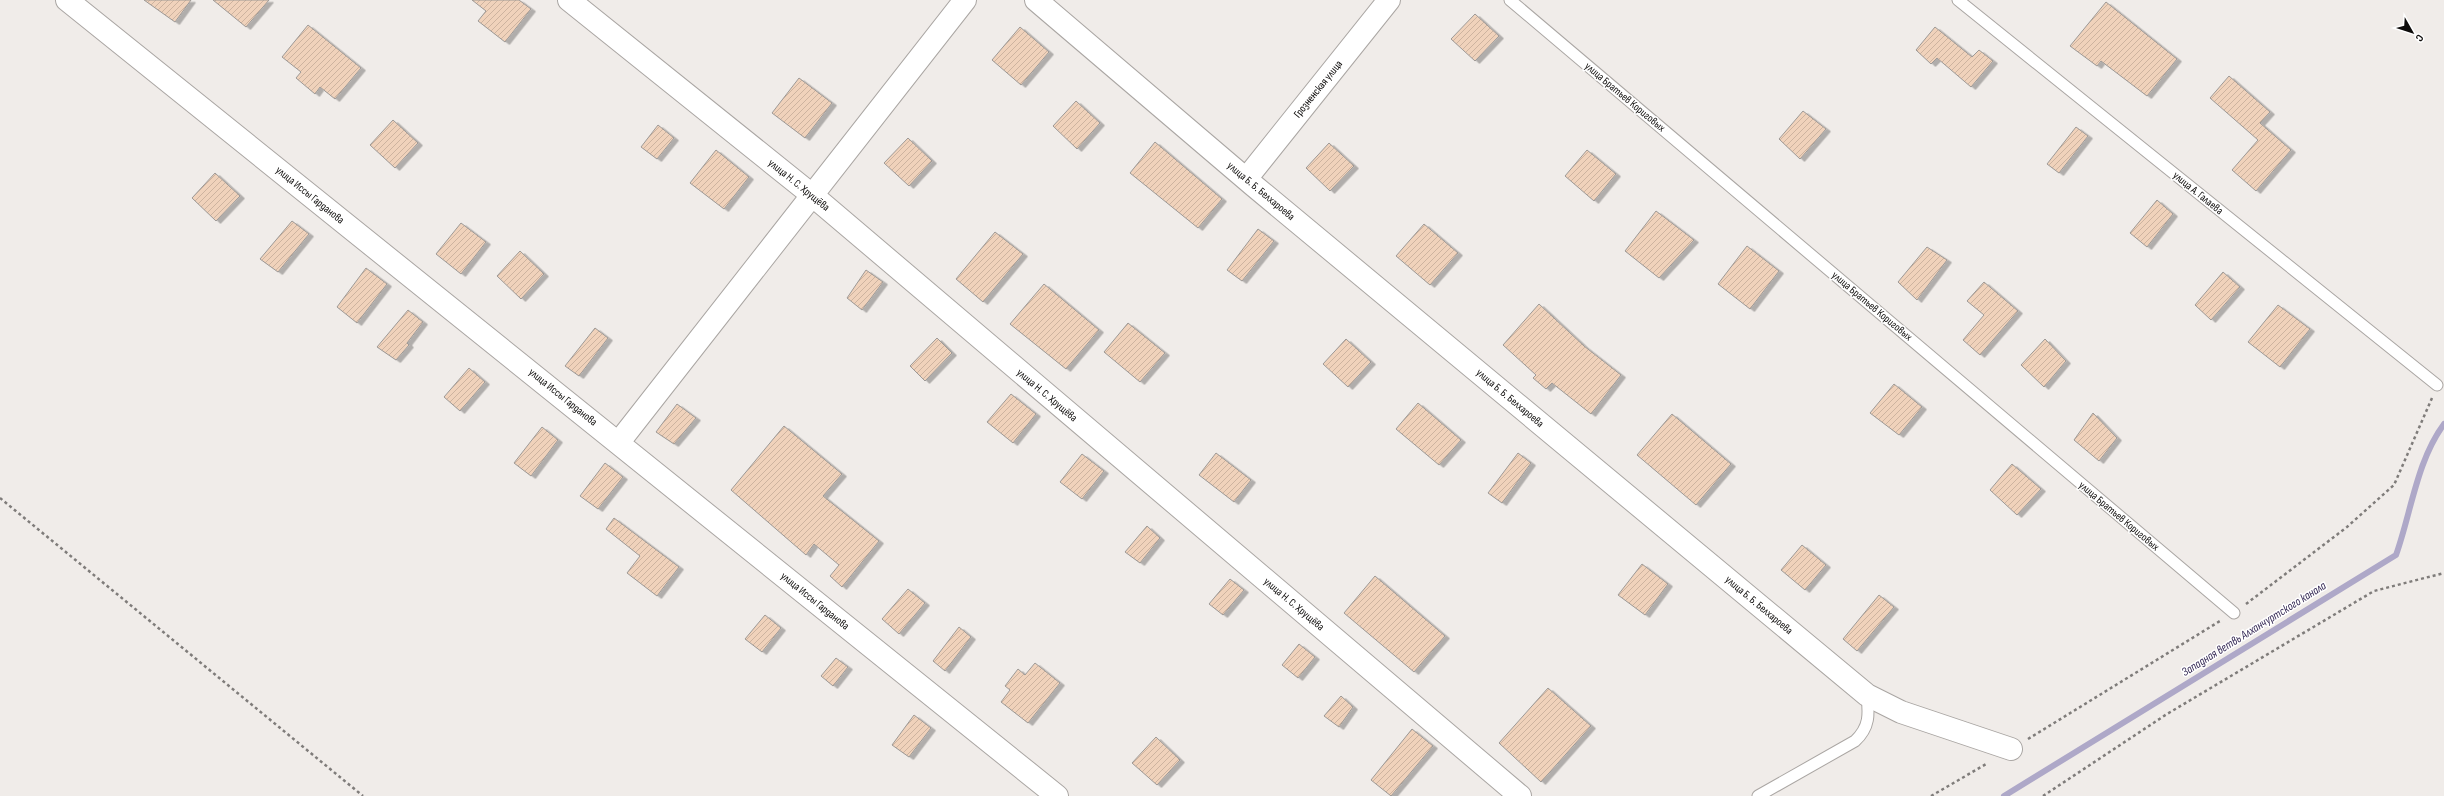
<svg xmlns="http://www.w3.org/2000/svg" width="2444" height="796" font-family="'Sofia Sans Condensed',sans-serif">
<defs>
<pattern id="building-hatch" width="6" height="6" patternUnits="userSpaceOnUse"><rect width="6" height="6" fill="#f0d2bb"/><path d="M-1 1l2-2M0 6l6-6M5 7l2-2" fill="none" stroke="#cdb39f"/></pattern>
<filter id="shadow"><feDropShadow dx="4.5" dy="2.5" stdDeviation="0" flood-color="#0004"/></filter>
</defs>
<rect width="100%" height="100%" fill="#f0ece9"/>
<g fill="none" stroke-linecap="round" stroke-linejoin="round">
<!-- stream -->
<path stroke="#aea8c8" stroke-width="6" d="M2004,796L2396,555C2411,513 2417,460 2444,424"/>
</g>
<!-- building -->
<path fill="url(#building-hatch)" stroke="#9d9996" filter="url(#shadow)" d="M144,0H191L175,22Z
M213,0H269L246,27Z
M472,0H519L531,9L505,42L478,21L486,11Z
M2106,2L2177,59L2147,96L2101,61L2097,66L2070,46Z
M1475,14L1499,36L1475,61L1451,39Z
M308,25L361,68L335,99L320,87L315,94L296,78L301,72L282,57Z
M1020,27L1049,52L1021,85L992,60Z
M1935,27L1972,57L1979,50L1993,61L1971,87L1937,58L1931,64L1916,50Z
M2229,76L2270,112L2260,123L2291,150L2256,191L2232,170L2258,140L2210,98Z
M799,78L832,103L805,138L772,113Z
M1076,101L1100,123L1077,149L1053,126Z
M1803,111L1826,129L1800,159L1779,139Z
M393,120L418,143L395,168L370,145Z
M658,125L674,138L657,159L641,147Z
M2076,127L2088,136L2059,173L2047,164Z
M908,138L932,161L909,186L884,163Z
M1155,142L1222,199L1198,228L1130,173Z
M1329,143L1354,166L1330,191L1306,168Z
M716,150L749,177L724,209L690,183Z
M1587,150L1616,174L1594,201L1565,176Z
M215,173L240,196L216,221L192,198Z
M2157,200L2173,214L2147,247L2130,233Z
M1656,211L1694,240L1659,278L1625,251Z
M292,221L309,234L278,272L260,259Z
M461,223L486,242L461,274L436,254Z
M1424,224L1458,253L1430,285L1396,256Z
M1258,229L1274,241L1242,281L1227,270Z
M995,232L1023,254L983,302L956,279Z
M1747,246L1779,271L1750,309L1718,284Z
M1927,247L1947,260L1917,300L1898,282Z
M520,251L544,274L521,299L497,276Z
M366,268L387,284L357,323L337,307Z
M866,270L883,282L862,310L847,298Z
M2223,272L2240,287L2211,320L2195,305Z
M1984,282L2018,311L1980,355L1963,340L1984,315L1967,301Z
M1044,284L1099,330L1066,369L1010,324Z
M1539,304L1584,346L1621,375L1591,414L1552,383L1546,389L1533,378L1536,375L1503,345Z
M2278,305L2310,329L2280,367L2248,342Z
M408,310L423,322L407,343L409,345L396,360L377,347Z
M1128,323L1165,353L1140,382L1104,352Z
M595,328L608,338L579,376L565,366Z
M937,338L952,353L925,381L910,366Z
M1346,339L1371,362L1348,387L1323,364Z
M2045,339L2066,361L2044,387L2021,365Z
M469,368L485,382L460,411L444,397Z
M1894,384L1922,407L1899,435L1870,413Z
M1011,394L1036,414L1013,443L987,422Z
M1418,403L1461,440L1439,465L1396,429Z
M677,404L696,418L674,444L656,432Z
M2093,413L2117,438L2099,461L2074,440Z
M1672,414L1731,464L1696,505L1637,455Z
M784,426L842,474L823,496L879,541L842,587L830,576L839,565L814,544L806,555L731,490Z
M542,427L558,440L531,476L514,463Z
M1216,453L1251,480L1234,502L1199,475Z
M1518,453L1531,463L1502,503L1488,493Z
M1082,454L1104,471L1082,499L1060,482Z
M605,463L623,477L598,509L580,496Z
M2012,464L2041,489L2017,515L1990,490Z
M614,518L679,567L657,596L627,573L640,556L606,529Z
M1147,526L1160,538L1140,563L1125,552Z
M1802,545L1826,565L1805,590L1781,570Z
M1642,564L1668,584L1645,615L1618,595Z
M1375,576L1445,636L1414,672L1344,613Z
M1230,579L1244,590L1223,615L1209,604Z
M908,589L925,603L899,634L882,619Z
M1879,595L1894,607L1857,651L1843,639Z
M765,615L781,628L762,652L745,639Z
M959,627L971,637L945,671L933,661Z
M1299,644L1315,657L1298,678L1282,665Z
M836,658L848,667L833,686L821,676Z
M1035,663L1060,683L1028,723L1001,702L1010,690L1005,686L1018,669L1025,675Z
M1548,688L1591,726L1541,782L1499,743Z
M1341,696L1353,707L1339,727L1324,716Z
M914,715L931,728L909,757L892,745Z
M1412,729L1433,746L1391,796L1371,780Z
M1156,737L1180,760L1157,785L1132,763Z"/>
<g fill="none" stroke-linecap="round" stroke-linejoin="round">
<defs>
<path id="lane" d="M1510,0L2234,613
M1958,0L2437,385
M1758,796L1855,741C1870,727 1869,714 1867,695"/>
<path id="street" d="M67,0L1057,796
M569,0L812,195L1520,796
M1036,0L1253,185L1867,695L1901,712L2011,749
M1246,179L1389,0
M619,442L965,0"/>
</defs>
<!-- lane casing -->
<use href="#lane" stroke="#aaa6a3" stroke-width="13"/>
<!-- street casing -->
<use href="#street" stroke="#aaa6a3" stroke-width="24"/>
<!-- path -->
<path stroke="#7f7c7a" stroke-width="2.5" stroke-dasharray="3 3" stroke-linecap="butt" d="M0,498L363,796
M2246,604L2347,527L2394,485L2432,398
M2028,739L2220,621
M1931,796L1988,763
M2043,796L2167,714L2374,591L2444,573"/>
<!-- lane -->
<use href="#lane" stroke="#fff" stroke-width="11"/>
<!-- street -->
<use href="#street" stroke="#fff" stroke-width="22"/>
</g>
<g text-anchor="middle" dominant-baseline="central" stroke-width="3" stroke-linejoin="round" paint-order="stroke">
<!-- street labels -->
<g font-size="11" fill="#0d0b0a" stroke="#fff">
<text transform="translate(1318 89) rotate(-51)">Грозненская улица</text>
<text transform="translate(1625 97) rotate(40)">улица Братьев Кориговых</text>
<text transform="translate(799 185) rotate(39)">улица Н. С. Хрущёва</text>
<text transform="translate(1261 191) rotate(40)">улица Б. Б. Белхароева</text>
<text transform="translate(2198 193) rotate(39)">улица А. Галаева</text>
<text transform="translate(310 195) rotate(39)">улица Иссы Гарданова</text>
<text transform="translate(1872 306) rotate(40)">улица Братьев Кориговых</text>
<text transform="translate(1047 395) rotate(40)">улица Н. С. Хрущёва</text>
<text transform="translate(563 397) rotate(39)">улица Иссы Гарданова</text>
<text transform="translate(1510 398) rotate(40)">улица Б. Б. Белхароева</text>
<text transform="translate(2119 516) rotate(40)">улица Братьев Кориговых</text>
<text transform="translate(815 601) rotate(39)">улица Иссы Гарданова</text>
<text transform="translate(1294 604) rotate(40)">улица Н. С. Хрущёва</text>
<text transform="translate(1759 605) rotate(40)">улица Б. Б. Белхароева</text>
</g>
<!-- water labels -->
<g font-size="12" font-style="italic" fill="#352955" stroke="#fff">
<text transform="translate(2254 629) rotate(-32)">Западная ветвь Алханчуртского канала</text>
</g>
</g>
<!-- north arrow -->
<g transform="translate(2412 32) rotate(129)" stroke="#ffffff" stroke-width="3" paint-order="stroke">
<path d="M0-3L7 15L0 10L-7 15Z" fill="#0d0b0a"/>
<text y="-6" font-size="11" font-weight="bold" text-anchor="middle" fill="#0d0b0a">С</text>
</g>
</svg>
